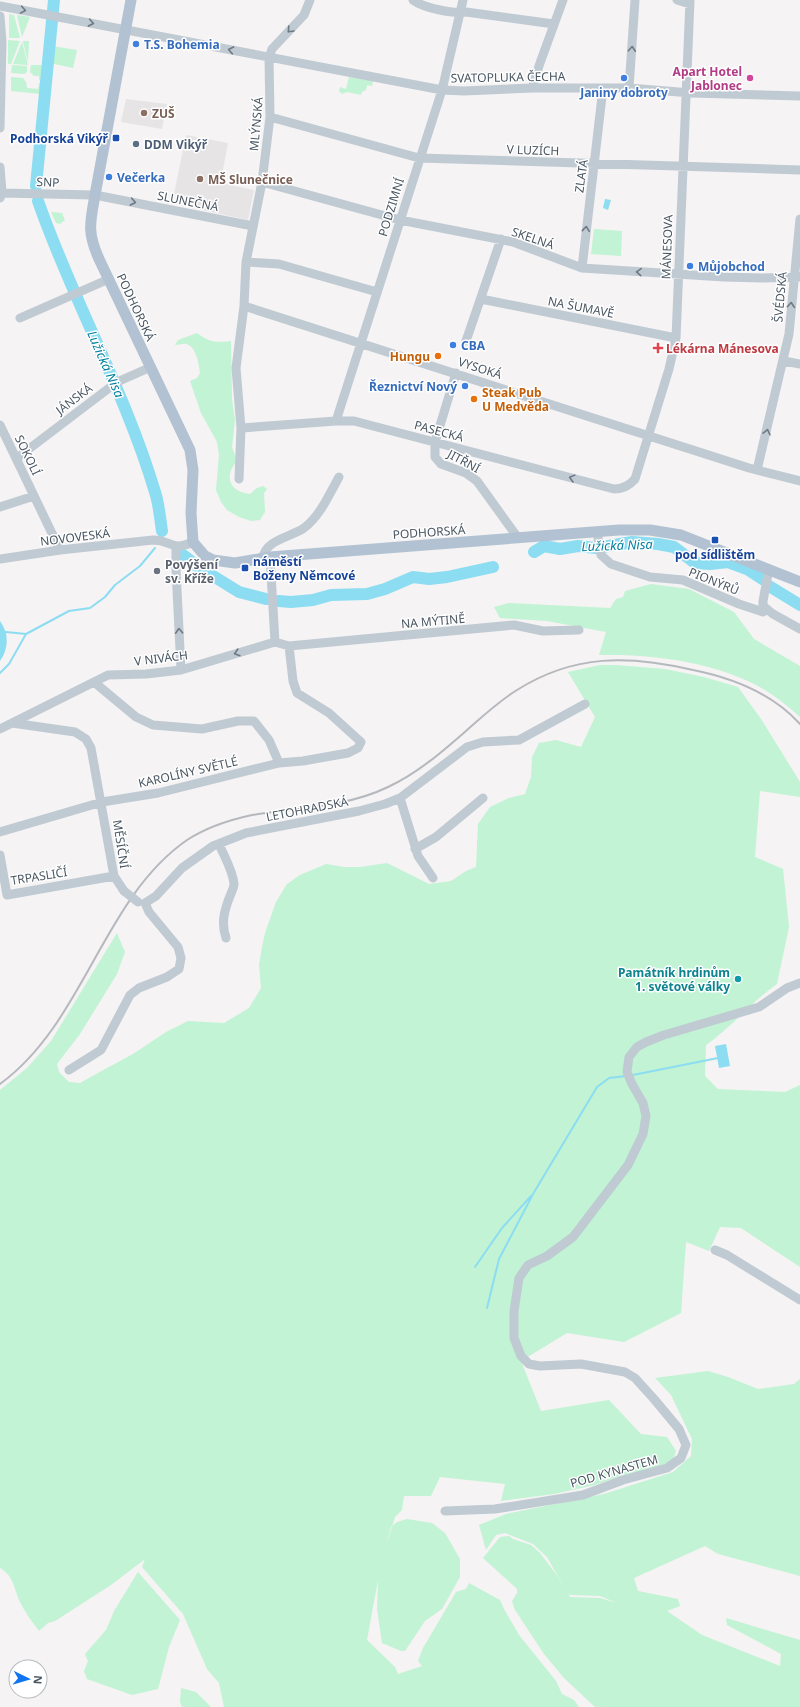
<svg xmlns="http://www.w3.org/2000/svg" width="800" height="1707" font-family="'Noto Sans',sans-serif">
<rect width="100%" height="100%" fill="#f5f3f3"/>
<!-- education -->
<path fill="#e6e4e5" d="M126,99L167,104L162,129L121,122Z
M186,135L228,143L222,175L225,184L254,190L248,220L188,207L189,197L174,194Z"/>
<!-- green -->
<path fill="#c1f3d4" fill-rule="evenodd" d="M9,14L14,15L20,38H9Z
M17,15L30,17L22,37Z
M8,40L20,41L11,64H8Z
M23,41H29L28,62L23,42Z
M22,42L28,65L13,64Z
M52,46L77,50L73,68L50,63Z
M12,65L27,66V72L24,74L11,73Z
M31,65H43L42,82L39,80V76H34L30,72Z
M11,77L23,78L26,82L27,88L38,89L39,83H42L41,94L11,91Z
M349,77L373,81L372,86L367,85L366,90L362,92L361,95L347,92L342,94L339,91L340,87L346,89Z
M51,212L62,213L65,220L60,224L56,223Z
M594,229L622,231L621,256L591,254Z
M197,333C209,342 216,343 231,341L232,399L235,420L232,447L237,461C223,477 230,492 250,494L257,488L263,486L267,489L264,493L265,512L260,520L251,521L239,517L227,510L221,502L216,490L219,455L217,442L201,413L190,381L197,378L200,373C199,364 196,346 186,344C183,343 178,345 175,345L178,340Z
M651,584L689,589L734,612L754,639L800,666V717C787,705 773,694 758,686C711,661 651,654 599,655L606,632L547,621L500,618L494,607L509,603L610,608L616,599L623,597L625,591Z
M600,665H616L665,669L704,677L738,687L761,719L800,782V797L760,791L755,857L783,869L789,927L777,984C751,1002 732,1027 706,1045L705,1076L718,1089L785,1092L800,1085V1267L741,1228L720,1227L709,1251L686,1242L681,1313L624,1342L567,1333L521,1361L541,1411L609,1400L641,1434L667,1437L676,1451L673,1460L654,1469L621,1476L595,1485L554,1494L501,1501L505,1484L440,1477L431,1496H404L402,1510L395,1517L386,1546L391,1527L397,1522L407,1519L432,1523L445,1533L460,1559V1577L442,1609L425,1621L405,1651H401L382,1643L377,1609L378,1580L367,1640L395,1667L398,1674L422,1666L418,1661L423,1648L456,1592L466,1589L469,1583L500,1600L504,1609L519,1635L556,1681L562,1694L574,1700L579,1707H224L219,1683L207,1669L183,1614L142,1567L145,1559L111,1585L55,1621L48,1623L39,1631C32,1622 25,1612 20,1602C14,1589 14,1576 0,1568V1090L27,1068L51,1041L117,933L125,952L117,974L80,1034L57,1064L59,1072L69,1082L80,1083L96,1074L133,1054L166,1032L188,1021L224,1023L249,1008L261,988L259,965L262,947L265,933L276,902L287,884L300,875L326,864L344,867H360L387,863L429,884L451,881L466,871L476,867L478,824L490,807L509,798L525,794L531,777L532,757L539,743L556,740L581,747L595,717L568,672Z
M708,1371L728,1377L758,1389L794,1384L800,1379V1576L718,1554L705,1546L634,1578L638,1591L678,1599L680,1606L667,1611L702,1635L780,1666L781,1654L727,1625L726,1618L800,1640V1707H595L564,1678L544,1654L515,1610L512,1601L517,1593V1589L483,1558L500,1537L509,1536L513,1539L531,1545L540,1553L556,1574L565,1589L547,1557L533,1544L505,1533L496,1535L486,1550L479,1525L506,1514L604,1494L673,1472L691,1456L692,1439L671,1395L655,1378ZM568,1592L570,1595L600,1596L617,1603L600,1598L570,1597Z
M138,1572L180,1620L169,1647L158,1689L132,1695L87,1679L84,1671L88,1661L85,1654L106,1630L114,1611Z
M181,1688L196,1692L211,1707H182L180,1702Z"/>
<!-- water -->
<path fill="#8cddf2" d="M605,199L611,200L608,210L603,208Z
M0,621C9,633 9,648 0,661Z
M726,1044L730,1066L719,1068L715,1046Z"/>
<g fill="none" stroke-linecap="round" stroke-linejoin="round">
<!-- stream -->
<path stroke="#8cddf2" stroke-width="2" d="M0,637L6,632L26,634
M0,673L9,664L26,634L69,611L90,608L105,597L115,585L140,566L155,548
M633,1075L718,1058
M475,1267L502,1228L531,1196
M487,1308L499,1259L533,1194L597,1087L609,1078L626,1076"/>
<!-- river -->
<path stroke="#8cddf2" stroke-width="12" d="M36,186L54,0
M38,201C72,299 125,391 155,492C159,504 160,518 162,531
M534,552L544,546L560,549L578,546L596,548L632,542L658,544L674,547L695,563L710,564L728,562L747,569L764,580
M183,555L197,566L239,592L266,599
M769,586L800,605
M279,601L291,602L313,600L331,595L367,594L385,589L413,577L429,579L447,577L493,567"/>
<!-- minor -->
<path stroke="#c0cad3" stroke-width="9" d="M413,0C424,8 453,14 466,12L554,24
M677,0L690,4
M0,6L442,90L464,91L532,88H629L691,93L800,96
M0,16L2,42L0,128
M532,88L540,63L563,0
M629,88L635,0
M270,117L419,158L800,170
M0,167L2,192L0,198
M262,182L400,220L513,242L582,268L724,277L762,278L800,277
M0,193L95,195L253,226
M246,262L279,264L377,292
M582,268L603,88
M481,299L676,338
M244,306L749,468L800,481
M20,318L109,279
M466,341L501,239
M784,361L800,364
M456,373L435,442V457L441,464L466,473L477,481L518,538
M336,421L442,90L463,0
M0,425L60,550
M241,428L336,421H354L614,489C623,489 629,486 635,479L669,369L676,338L690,0
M17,458L117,382L151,367
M757,470L789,334L800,219
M239,479L241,428L236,368L244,306L246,262L262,182L270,117L269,58L272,49L304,15L310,0
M0,507L34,496
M597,532L601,555L611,564L650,577L683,580L739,604L763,612L767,609
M176,547V570L181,670
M270,557L275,642
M263,558C265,540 291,537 304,528C320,516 329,495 339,477
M0,559L60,550L153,540C172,540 170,552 193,542
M769,569L763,601V606L773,614L800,629
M275,642L289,646L514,625L543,631L579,630
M94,682L136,717L153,725L202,729L238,721H254L269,740L279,763
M12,723L75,732L86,739L91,748L114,876L124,891
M0,729L108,675L146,674L181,670L275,642
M400,798L418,856L433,878
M0,832L102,802L158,793L279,763L303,761L348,753L358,748L361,742L329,713L297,693L293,681L289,646
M219,844C224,856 233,871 234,884C234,888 231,893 230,896C224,911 221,923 226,938
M415,849L436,837L483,798
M0,855L7,895L114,876
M145,903L156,896L182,868L213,846L246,833L359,811L385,804L400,798L467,747L483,742L519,740L585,704
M69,1070L101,1050L130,995L139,988L167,977L179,969L181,958L178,947L149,912L145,903
M715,1250L727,1255L800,1300
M445,1511L495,1509L583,1495L623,1480L667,1468L681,1458L686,1445L679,1429L654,1399L635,1378L625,1372L581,1364L540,1366L529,1364L521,1356L514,1338V1311L519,1278L528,1265L547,1256L573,1237L628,1165L643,1134L646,1116L643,1103L632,1084L627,1072L629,1057L637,1047L646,1042L664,1035L759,1007L787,988L800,983"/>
<!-- major -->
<path stroke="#b2c2d2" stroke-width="11" d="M131,0L95,195C90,223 87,232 99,259L190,450L193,470L191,513L193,542L205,556L213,560L235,563L270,557L619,530H650L681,535L800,582"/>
<!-- rail -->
<path stroke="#b5b8bd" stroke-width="2" d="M0,1084C85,1022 102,899 187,840C207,827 229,820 252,815C297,808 347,807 388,787C418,773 443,751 467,730C483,716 499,701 517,690C574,654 629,655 693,670C733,678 772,693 800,724"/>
<!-- minor-bridge -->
<path stroke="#c0cad3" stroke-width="9" d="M124,891L138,902"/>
</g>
<!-- one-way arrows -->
<defs><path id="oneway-chevron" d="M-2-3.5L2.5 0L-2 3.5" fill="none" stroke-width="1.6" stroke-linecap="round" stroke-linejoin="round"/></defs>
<g stroke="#6d7984">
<use href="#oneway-chevron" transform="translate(23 10) rotate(10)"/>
<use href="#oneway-chevron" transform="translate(91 23) rotate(11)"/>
<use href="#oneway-chevron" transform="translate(290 30) rotate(133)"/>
<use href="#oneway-chevron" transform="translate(632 49) rotate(-86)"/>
<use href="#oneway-chevron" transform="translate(231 50) rotate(-169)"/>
<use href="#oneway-chevron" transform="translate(133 202) rotate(11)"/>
<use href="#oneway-chevron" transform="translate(586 229) rotate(-84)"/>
<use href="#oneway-chevron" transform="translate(639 272) rotate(-176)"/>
<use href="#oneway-chevron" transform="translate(791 305) rotate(-85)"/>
<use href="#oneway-chevron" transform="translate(767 432) rotate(-77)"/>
<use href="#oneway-chevron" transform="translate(572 478) rotate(-165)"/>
<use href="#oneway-chevron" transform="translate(179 631) rotate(-93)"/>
<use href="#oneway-chevron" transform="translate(237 653) rotate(163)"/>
</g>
<!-- markers -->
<g fill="#3f7fe0" stroke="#fff" stroke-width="1.5">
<circle cx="136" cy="44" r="4"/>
<circle cx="624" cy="78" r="4"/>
<circle cx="109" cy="177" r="4"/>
<circle cx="690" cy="266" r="4"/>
<circle cx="453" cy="345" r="4"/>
<circle cx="465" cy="386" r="4"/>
</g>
<circle fill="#d1479c" stroke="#fff" stroke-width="1.5" cx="750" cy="78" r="4"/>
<g fill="#8d6e63" stroke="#fff" stroke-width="1.5">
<circle cx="144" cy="113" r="4"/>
<circle cx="200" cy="179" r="4"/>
</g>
<g fill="#1a4fb4" stroke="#fff" stroke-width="1.5">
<rect x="112" y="134" width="8" height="8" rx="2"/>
<rect x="711" y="536" width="8" height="8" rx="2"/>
<rect x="241" y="564" width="8" height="8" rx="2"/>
</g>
<circle fill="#5c6f8a" stroke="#fff" stroke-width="1.5" cx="136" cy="144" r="4"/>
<path fill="#e0444e" stroke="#fff" stroke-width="1.5" d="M656 342h4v4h4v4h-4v4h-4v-4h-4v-4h4z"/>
<g fill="#e8710a" stroke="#fff" stroke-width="1.5">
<circle cx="438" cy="356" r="4"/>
<circle cx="474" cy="399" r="4"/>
</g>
<circle fill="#6b7280" stroke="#fff" stroke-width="1.5" cx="157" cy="571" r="4"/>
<circle fill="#0f9aa8" stroke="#fff" stroke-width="1.5" cx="738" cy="979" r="4"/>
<g text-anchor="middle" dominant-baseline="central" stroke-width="3" stroke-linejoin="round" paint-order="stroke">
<!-- shop labels -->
<g font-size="12" font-weight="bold" fill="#366cbe" stroke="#fff" text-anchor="start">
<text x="144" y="44">T.S. Bohemia</text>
<text x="624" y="92" text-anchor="middle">Janiny dobroty</text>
<text x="117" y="177">Večerka</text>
<text x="698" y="266">Můjobchod</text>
<text x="461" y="345">CBA</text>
<text x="457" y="386" text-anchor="end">Řeznictví Nový</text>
</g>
<!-- hotel labels -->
<g font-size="12" font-weight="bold" fill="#b23c85" stroke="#fff" text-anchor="end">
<text x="742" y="71">Apart Hotel<tspan x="742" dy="14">Jablonec</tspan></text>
</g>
<!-- street labels -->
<g font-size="12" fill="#495662" stroke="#fff">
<text transform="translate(508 77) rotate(-1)">SVATOPLUKA ČECHA</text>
<text transform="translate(256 124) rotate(-85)">MLÝNSKÁ</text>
<text transform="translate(533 150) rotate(2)">V LUZÍCH</text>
<text transform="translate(581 176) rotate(-82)">ZLATÁ</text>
<text transform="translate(48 182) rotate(2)">SNP</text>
<text transform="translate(188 201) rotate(11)">SLUNEČNÁ</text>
<text transform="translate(391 207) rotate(-73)">PODZIMNÍ</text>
<text transform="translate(533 238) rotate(19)">SKELNÁ</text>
<text transform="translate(667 247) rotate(-88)">MÁNESOVA</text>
<text transform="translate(780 297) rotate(-85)">ŠVÉDSKÁ</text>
<text transform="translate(136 307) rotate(65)">PODHORSKÁ</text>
<text transform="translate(581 307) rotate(11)">NA ŠUMAVĚ</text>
<text transform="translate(480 368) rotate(18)">VYSOKÁ</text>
<text transform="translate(74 399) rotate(-37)">JÁNSKÁ</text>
<text transform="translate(439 431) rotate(15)">PASECKÁ</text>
<text transform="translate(28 455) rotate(64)">SOKOLÍ</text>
<text transform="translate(464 461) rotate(28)">JITŘNÍ</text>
<text transform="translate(429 532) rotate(-4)">PODHORSKÁ</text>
<text transform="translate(75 537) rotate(-7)">NOVOVESKÁ</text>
<text transform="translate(714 581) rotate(22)">PIONÝRŮ</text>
<text transform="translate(433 621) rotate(-5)">NA MÝTINĚ</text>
<text transform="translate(161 658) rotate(-7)">V NIVÁCH</text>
<text transform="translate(188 772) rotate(-13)">KAROLÍNY SVĚTLÉ</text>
<text transform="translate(307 809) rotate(-11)">LETOHRADSKÁ</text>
<text transform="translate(121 844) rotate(81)">MĚSÍČNÍ</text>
<text transform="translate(39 876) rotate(-9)">TRPASLIČÍ</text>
<text transform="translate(614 1471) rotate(-16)">POD KYNASTEM</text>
</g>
<!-- education labels -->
<g font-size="12" font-weight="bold" fill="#785e54" stroke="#fff" text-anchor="start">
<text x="152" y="113">ZUŠ</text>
<text x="208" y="179">MŠ Slunečnice</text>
</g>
<!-- transit labels -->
<g font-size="12" font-weight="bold" fill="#164399" stroke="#fff" text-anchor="end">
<text x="108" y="138">Podhorská Vikýř</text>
<text x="715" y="554" text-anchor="middle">pod sídlištěm</text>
<text x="253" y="561" text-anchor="start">náměstí<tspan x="253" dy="14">Boženy Němcové</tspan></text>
</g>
<!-- service labels -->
<g font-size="12" font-weight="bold" fill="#4e5e75" stroke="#fff" text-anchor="start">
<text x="144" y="144">DDM Vikýř</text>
</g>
<!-- health labels -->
<g font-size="12" font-weight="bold" fill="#be3a42" stroke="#fff" text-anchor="start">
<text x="666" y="348">Lékárna Mánesova</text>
</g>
<!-- food labels -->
<g font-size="12" font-weight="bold" fill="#c56008" stroke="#fff" text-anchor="end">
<text x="430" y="356">Hungu</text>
<text x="482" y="392" text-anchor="start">Steak Pub<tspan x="482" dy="14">U Medvěda</tspan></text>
</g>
<!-- worship labels -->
<g font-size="12" font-weight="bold" fill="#5b616d" stroke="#fff" text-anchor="start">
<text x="165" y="564">Povýšení<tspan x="165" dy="14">sv. Kříže</tspan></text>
</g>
<!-- culture labels -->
<g font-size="12" font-weight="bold" fill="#0d838f" stroke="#fff" text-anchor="end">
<text x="730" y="972">Památník hrdinům<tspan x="730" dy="14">1. světové války</tspan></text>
</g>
<!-- water labels -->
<g font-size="13" font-style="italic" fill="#0581a1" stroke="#fff">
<text transform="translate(106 364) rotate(66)">Lužická Nisa</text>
<text transform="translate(617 545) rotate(-2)">Lužická Nisa</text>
</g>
</g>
<!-- north arrow -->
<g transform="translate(28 1679) rotate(95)"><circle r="19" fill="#ffffff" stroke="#b6bbc0"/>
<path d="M0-3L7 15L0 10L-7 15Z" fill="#1174f1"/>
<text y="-6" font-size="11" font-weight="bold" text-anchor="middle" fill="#495662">N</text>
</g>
</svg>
